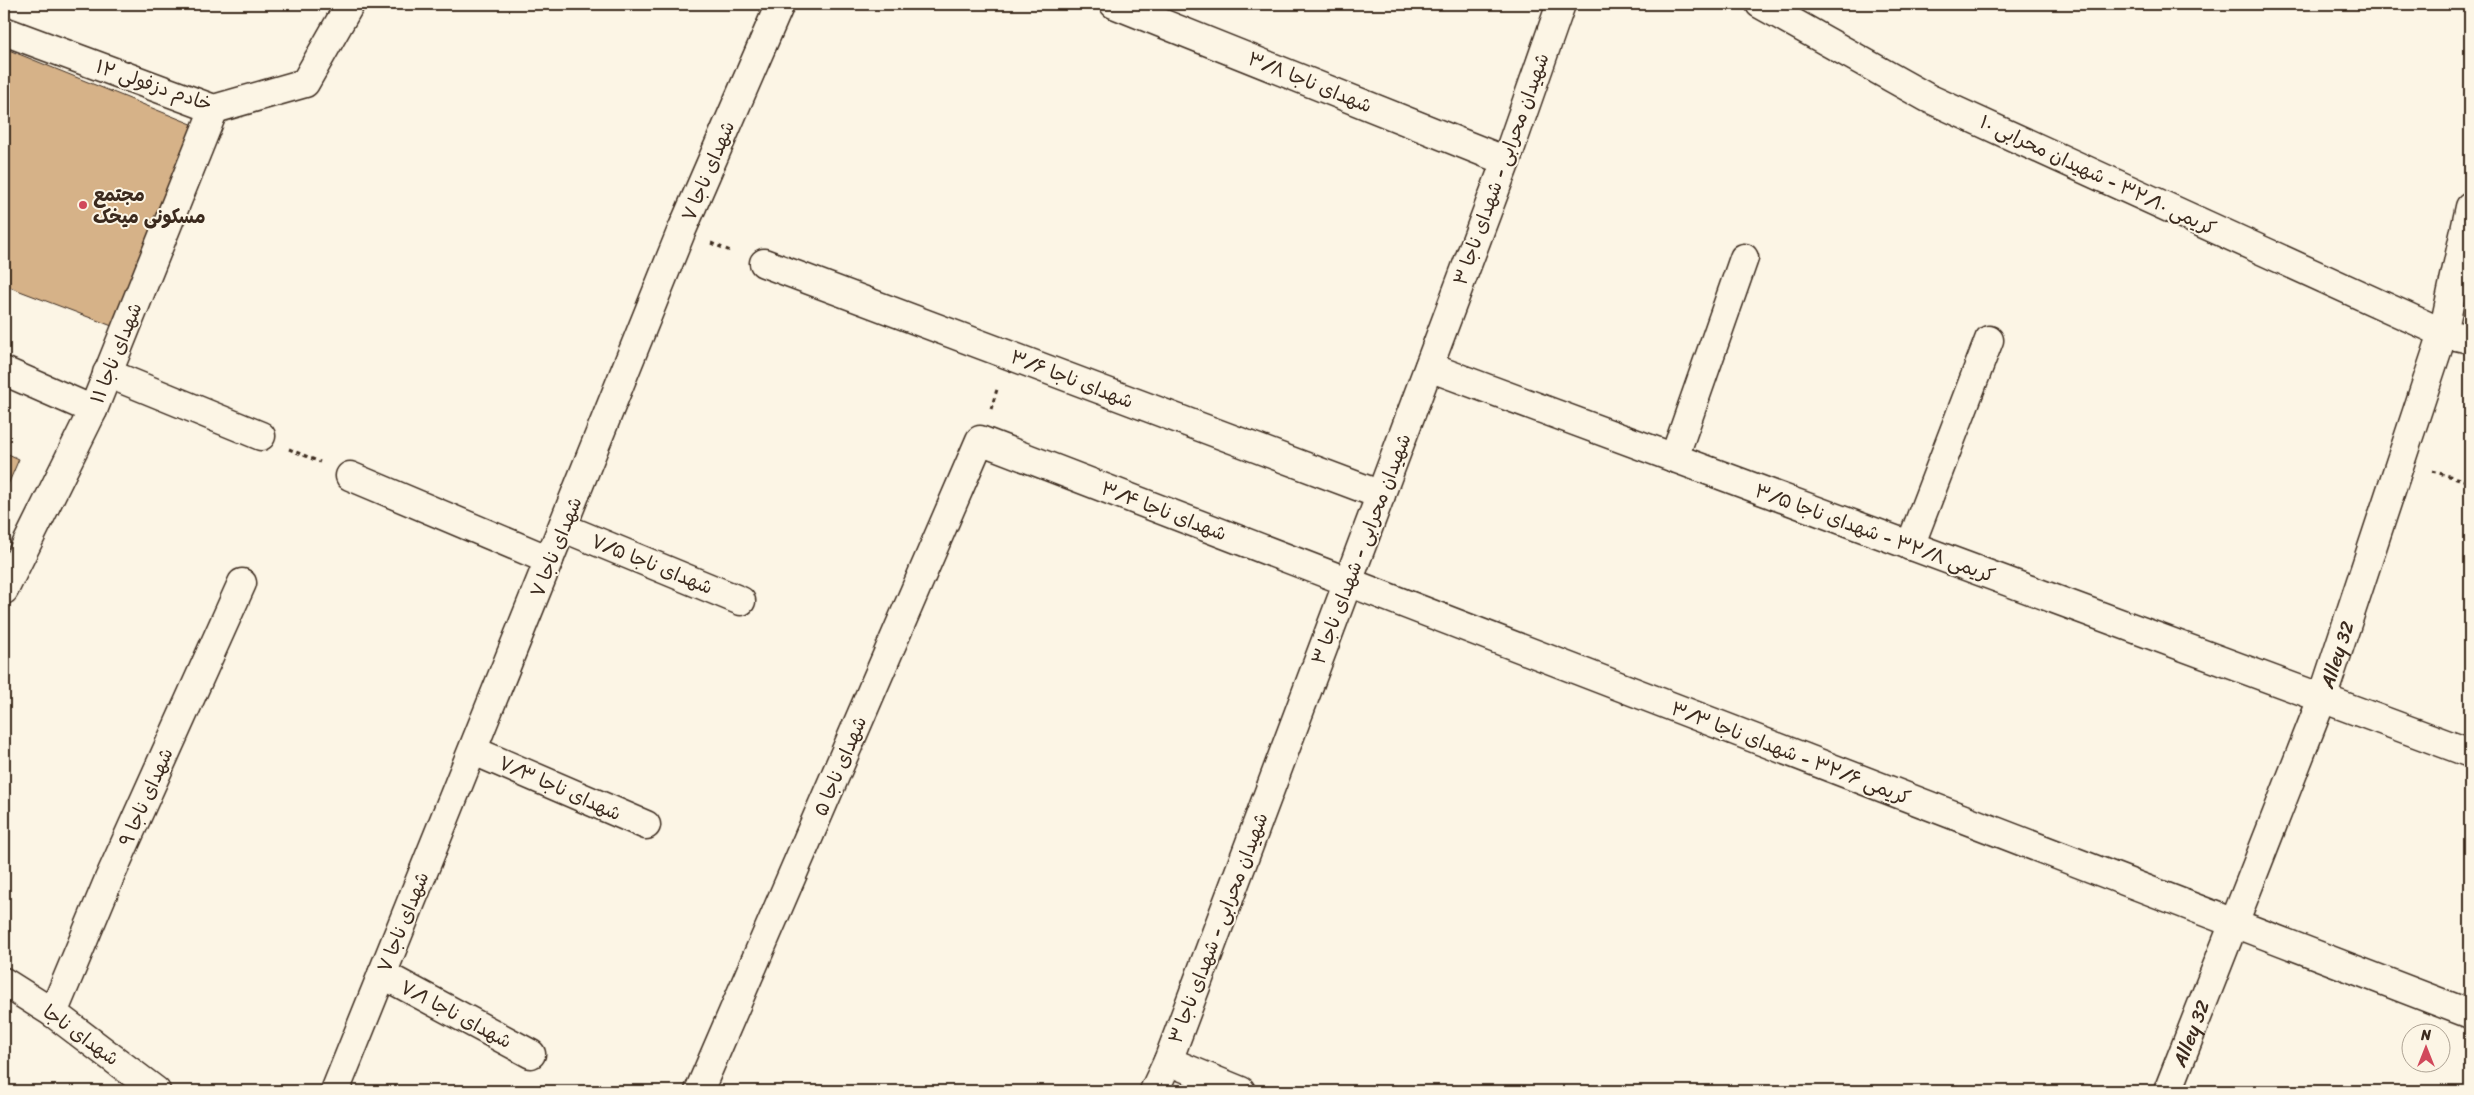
<svg xmlns="http://www.w3.org/2000/svg" width="2474" height="1095" font-family="Sriracha,'Playpen Sans Arabic',sans-serif">
<rect width="100%" height="100%" fill="#fcf5e5"/>
<filter id="ink" filterUnits="userSpaceOnUse"><feTurbulence type="fractalNoise" baseFrequency=".02" numOctaves="2"/><feDisplacementMap in="SourceGraphic" scale="10" xChannelSelector="R" yChannelSelector="G"/><feConvolveMatrix kernelMatrix="1 2 1 2 8 2 1 2 1" color-interpolation-filters="sRGB"/></filter>
<g filter="url(#ink)">
<!-- building -->
<path fill="#d6b288" stroke="#3b2a1e" d="M4,48L194,125L112,326L4,285Z
M4,452L19,459L4,494Z"/>
<g fill="none" stroke-linecap="round" stroke-linejoin="round">
<defs>
<g id="minor">
<path d="M1114,4L1506,161"/>
<path d="M1760,4L1928,98L2443,333L2470,339"/>
<path d="M4,31L214,109L305,83L350,4"/>
<path d="M764,263L1381,495"/>
<path d="M1429,367L2470,753"/>
<path d="M4,371L93,410"/>
<path d="M107,373L261,436"/>
<path d="M1674,458L1744,258"/>
<path d="M350,476L549,560"/>
<path d="M564,528L741,601"/>
<path d="M1910,546L1989,340"/>
<path d="M4,590L93,410L214,109"/>
<path d="M474,751L646,825"/>
<path d="M382,974L531,1054"/>
<path d="M53,1013L109,879L242,583"/>
<path d="M1168,1061L1241,1091"/>
<path d="M335,1091L681,232L780,4"/>
<path d="M699,1091L980,440L2470,1014"/>
<path id="s1" d="M2168,1091L2322,699L2443,333L2470,207"/>
</g>
<path id="tertiary" d="M1154,1091L1168,1061L1506,161L1561,4"/>
<path id="secondary" d="M4,982L53,1013L156,1091"/>
</defs>
<!-- minor casing -->
<use href="#minor" stroke="#3b2a1e" stroke-width="31"/>
<!-- tertiary casing -->
<use href="#tertiary" stroke="#3b2a1e" stroke-width="31"/>
<!-- secondary casing -->
<use href="#secondary" stroke="#3b2a1e" stroke-width="31"/>
<!-- path -->
<path stroke="#3b2a1e" stroke-width="3" stroke-dasharray="4 4" stroke-linecap="butt" d="M711,243L733,252
M991,409L998,386
M289,449L320,462
M2432,471L2470,482"/>
<!-- minor -->
<use href="#minor" stroke="#fcf5e5" stroke-width="28"/>
<!-- tertiary -->
<use href="#tertiary" stroke="#fcf5e5" stroke-width="28"/>
<!-- secondary -->
<use href="#secondary" stroke="#fcf5e5" stroke-width="28"/>
</g>
</g>
<!-- markers -->
<circle fill="#d1495b" stroke="#fcf5e5" stroke-width="2" cx="83" cy="205" r="5"/>
<g text-anchor="middle" dominant-baseline="central" stroke-width="4" stroke-linejoin="round" paint-order="stroke">
<!-- street labels -->
<g font-size="19" fill="#3b2a1e" stroke="#fcf5e5">
<text transform="translate(1310 82) rotate(22)">شهدای ناجا ۳/۸</text>
<text transform="translate(154 85) rotate(19)">خادم دزفولی ۱۲</text>
<text transform="translate(1501 169) rotate(-70)">شهیدان محرابی - شهدای ناجا ۳</text>
<text transform="translate(708 171) rotate(-67)">شهدای ناجا ۷</text>
<text transform="translate(2098 175) rotate(25)">کریمی ۳۲/۱۰ - شهیدان محرابی ۱۰</text>
<text transform="translate(116 353) rotate(-68)">شهدای ناجا ۱۱</text>
<text transform="translate(1072 379) rotate(21)">شهدای ناجا ۳/۶</text>
<text transform="translate(1164 511) rotate(21)">شهدای ناجا ۳/۴</text>
<text transform="translate(1875 533) rotate(20)">کریمی ۳۲/۸ - شهدای ناجا ۳/۵</text>
<text transform="translate(556 547) rotate(-68)">شهدای ناجا ۷</text>
<text transform="translate(1361 549) rotate(-69)">شهیدان محرابی - شهدای ناجا ۳</text>
<text transform="translate(652 564) rotate(22)">شهدای ناجا ۷/۵</text>
<text stroke="none"><textPath href="#s1" startOffset="468">Alley 32</textPath></text>
<text transform="translate(1791 753) rotate(21)">کریمی ۳۲/۶ - شهدای ناجا ۳/۳</text>
<text transform="translate(840 766) rotate(-67)">شهدای ناجا ۵</text>
<text transform="translate(560 788) rotate(24)">شهدای ناجا ۷/۳</text>
<text transform="translate(146 797) rotate(-66)">شهدای ناجا ۹</text>
<text transform="translate(403 922) rotate(-68)">شهدای ناجا ۷</text>
<text transform="translate(1218 928) rotate(-69)">شهیدان محرابی - شهدای ناجا ۳</text>
<text transform="translate(456 1014) rotate(28)">شهدای ناجا ۷/۱</text>
<text stroke="none"><textPath href="#s1" startOffset="62">Alley 32</textPath></text>
<text transform="translate(81 1035) rotate(36)">شهدای ناجا</text>
</g>
<!-- poi labels -->
<g font-size="19" font-weight="bold" fill="#3b2a1e" stroke="#fcf5e5" text-anchor="start">
<text x="93" y="194">مجتمع<tspan x="93" dy="22">مسکونی میخک</tspan></text>
</g>
</g>
<!-- margin -->
<rect width="2474" height="1095" fill="none" stroke="#fcf5e5" stroke-width="20"/>
<rect x="10" y="10" width="2454" height="1075" fill="none" stroke="#3b2a1e" stroke-width="2" filter="url(#ink)"/>
<!-- north arrow -->
<g transform="translate(2426 1048)"><circle r="24" fill="#fcf5e5" stroke="#afa495"/>
<path d="M0-4L9 19L0 12L-9 19Z" fill="#d1495b"/>
<text y="-8" font-size="14" font-weight="bold" text-anchor="middle" fill="#3b2a1e">N</text>
</g>
</svg>
